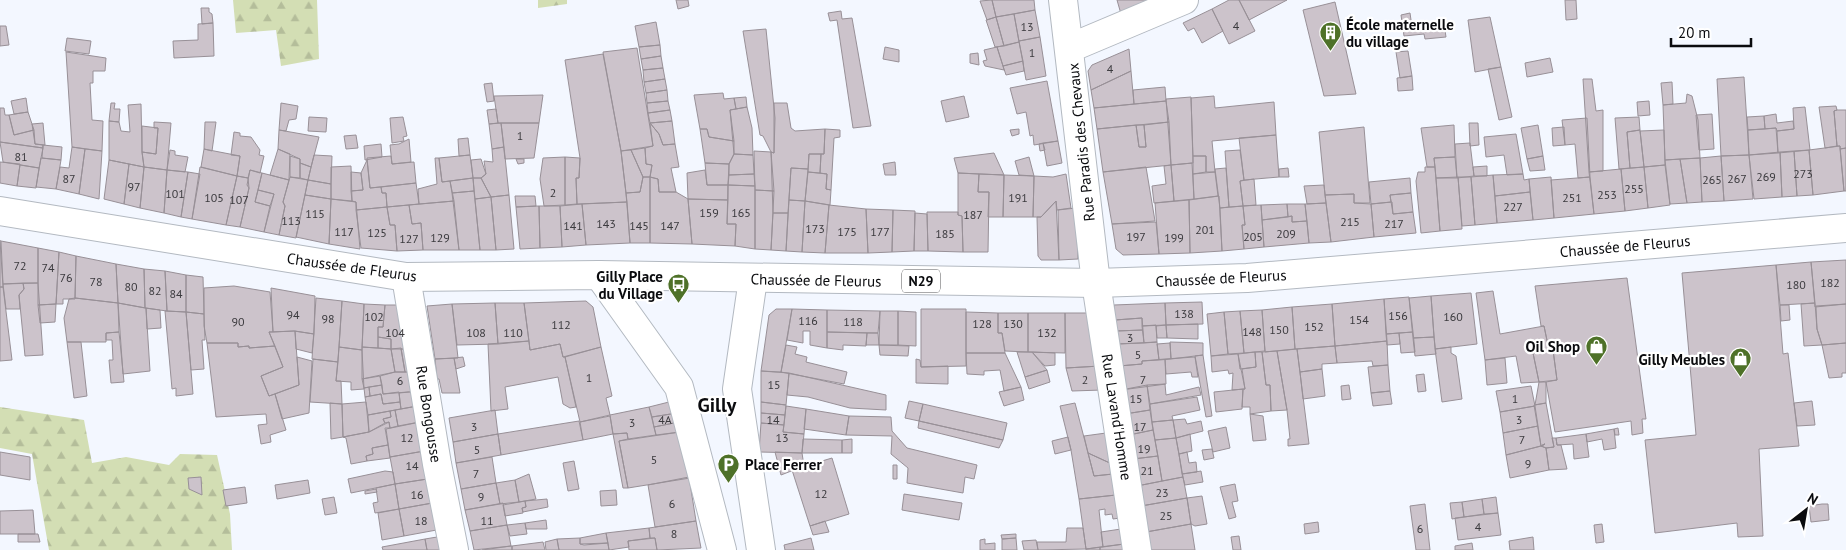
<svg xmlns="http://www.w3.org/2000/svg" width="1846" height="550" font-family="'PT Sans',sans-serif">
<defs>
<pattern id="forest-firs" width="22" height="20" patternUnits="userSpaceOnUse" patternTransform="scale(1.25)"><rect width="22" height="20" fill="#d3deb4"/><path d="M5 1l3.5 6h-7zM16 11l3.5 6h-7z" fill="#b4bd9a"/></pattern>
</defs>
<rect width="100%" height="100%" fill="#f3f7ff"/>
<!-- forest -->
<path fill="url(#forest-firs)" d="M233,0H317L319,59L281,66L276,30L236,33Z
M538,0H567V4L538,8Z
M0,407L84,420L92,463L126,457L169,465L180,454L217,455L230,514L232,550H49L32,454L0,448Z"/>
<!-- building -->
<path fill="#ccc3cb" stroke="#989097" d="M676,0H688L689,6L678,9Z
M992,0H1034L1035,10L996,17Z
M992,0L996,17L987,20L980,1Z
M1117,0H1153L1121,14Z
M1229,0H1239L1255,31L1229,44L1212,9Z
M1239,0H1287L1249,20Z
M1565,0H1576L1577,19L1566,20Z
M1335,2L1356,94L1324,96L1303,10Z
M201,8H209V12L212,14L213,23L202,24Z
M1212,9L1223,31L1202,43L1194,28L1188,31L1183,23Z
M1035,10L1040,37L1019,41L1014,14Z
M841,11L842,19L852,18L871,126L853,128L837,20L830,21L828,13Z
M1410,13L1412,27L1444,24L1446,37L1425,39L1424,34L1404,36L1401,15Z
M1014,14L1019,42L1004,46L996,17Z
M996,17L1004,46L995,47L986,20Z
M1490,17L1501,67L1475,72L1468,20Z
M656,22L660,45L639,47L635,26Z
M213,23L214,56L174,58L173,41L198,40V24Z
M0,26H6L9,45L0,46Z
M766,29L775,118L774,153L771,152L763,136L760,135L743,31Z
M1040,37L1046,76L1026,80L1019,41Z
M67,38L91,41L89,54L65,51Z
M1019,42L1023,61L1003,66L997,47Z
M660,45L661,56L641,59L639,47Z
M885,47L899,50V62L883,59Z
M997,47L1003,66L1004,70L985,66L983,61L987,60L984,50Z
M637,48L653,146L621,151L603,52Z
M1129,49L1131,71L1091,90L1088,71L1092,65Z
M1408,51L1412,76L1400,78L1396,52Z
M66,52L106,58L105,71H93V83H90L92,120L103,121L102,151L72,147Z
M978,53L979,65L970,63V54Z
M603,54L621,151L627,202L577,204L576,178H579L580,158L565,60Z
M661,56L663,68L643,70L641,59Z
M1550,58L1553,72L1527,77L1525,63Z
M1023,61L1024,71L1006,75L1003,66Z
M1501,67L1512,117L1499,120L1488,69Z
M663,68L665,79L644,82L643,70Z
M1131,71L1134,104L1094,108L1091,90Z
M1412,76L1413,90L1398,91L1397,78Z
M1744,77L1749,155L1721,156L1717,79Z
M665,79L667,90L646,93L644,82Z
M1583,79H1592L1596,111L1603,110V171L1589,172Z
M1047,81L1058,141L1034,145L1033,135L1030,136L1026,112L1017,114L1010,88Z
M1672,82L1673,104L1663,105L1661,83Z
M492,83L494,101L487,102L484,84Z
M1165,87L1166,101L1134,104L1133,90Z
M667,90L668,101L647,103L646,93Z
M723,93L724,99L734,98L736,109L730,110L734,141L709,137L707,129H700L694,95Z
M1687,94L1692,96L1698,120L1700,158L1665,160L1663,105L1686,103Z
M543,95L539,123H498L494,96Z
M964,96L969,117L946,122L941,101Z
M1214,96L1215,108L1274,102L1276,135L1212,141L1215,172H1206V156H1193L1191,98Z
M746,97L747,107L736,109L734,98Z
M1191,97L1193,163L1171,165L1166,99Z
M26,98L28,112L14,114L11,101Z
M668,101L670,110L648,113L647,103Z
M1166,101L1169,122L1097,129L1094,108Z
M1649,101L1650,115L1638,116L1637,102Z
M111,103H115L114,109H120L119,122L109,121Z
M281,103L298,106L296,119L289,120L286,131L279,130Z
M774,103H787L791,128L795,131L825,129L824,154H809L808,169L791,168L788,213H773L771,152L774,153Z
M141,104L142,152L144,167L109,160V121L119,122L121,131L130,132L128,105Z
M1836,106L1837,110L1834,111L1837,146L1825,148L1819,107Z
M747,107L752,128L753,155L734,154L730,110Z
M1805,107L1810,150L1778,153L1777,131L1794,129L1793,108Z
M0,108H4L5,115H9L14,135L34,130L35,144L43,145V148L0,142Z
M496,109L498,123L489,124L487,110Z
M670,110L672,121L650,123L648,113Z
M1837,110H1846V148L1840,149V146H1837L1834,111Z
M28,112L34,130L14,135L9,115Z
M1712,114L1714,149L1699,150L1696,115Z
M1776,114L1777,123L1793,121L1794,129L1777,131L1776,128L1765,129L1764,116Z
M1764,116L1765,129L1748,130L1747,117Z
M309,117L327,118L326,132L308,131Z
M403,117L407,136L403,137L404,141L392,143L390,118Z
M1639,117L1640,130L1627,132L1630,168L1619,169L1615,118Z
M1587,118L1590,177L1578,178L1575,144L1565,145L1562,120Z
M672,121L675,144L663,145L659,134L650,123Z
M154,122L171,123L167,170L144,167L142,152L156,154L158,128H154Z
M205,122H216L212,151L204,149Z
M1169,122L1171,165L1103,172L1097,129L1136,125L1139,147H1146L1144,125Z
M43,123L45,145L35,144L32,124Z
M501,123H539L534,158L505,159Z
M501,123L504,147L492,149L489,124Z
M650,123L659,134L663,145L675,144L679,167L671,168L676,192H659L658,179L650,177L652,165L646,164L645,148L653,146Z
M1469,123H1478L1479,145L1470,146Z
M1136,125H1144L1146,147H1139Z
M1454,125L1455,157L1434,158L1435,167H1427L1421,128Z
M1538,125L1543,156L1527,159L1521,128Z
M142,126L158,128L156,154L142,152Z
M1364,127L1370,203H1354V194L1325,195L1319,132Z
M1564,127L1565,145L1553,146L1552,128Z
M1776,128L1778,153L1749,155L1748,130Z
M700,129H707L709,137L734,141V154L729,164L705,163Z
M825,129L840,130V137L834,138L831,190L826,189L827,174L820,173L821,154H824Z
M1019,129V134L1012,136L1010,130Z
M279,130L319,137L311,167L300,163V159L278,149Z
M1640,130L1644,167L1630,168L1627,132Z
M1664,130L1665,165L1644,167L1640,131Z
M234,132L240,133V136L251,137L260,150L259,155L264,156L260,173L250,170L248,178L237,176L240,156L231,155Z
M1516,134L1523,174L1507,175L1504,155L1486,157L1484,137Z
M356,135L358,148L346,149L344,136Z
M1276,135L1279,177L1244,180L1239,138Z
M468,138L470,155L459,156L458,139Z
M409,139L411,162L392,164L390,145L399,144Z
M1058,141L1062,163L1047,166L1043,143Z
M0,142L43,148L39,168L3,162Z
M1043,143L1045,150L1040,151L1039,144Z
M1470,143L1474,176L1457,178L1455,144Z
M381,144L382,157L365,160L364,146Z
M43,145L62,147L61,160L42,158Z
M1840,146L1844,191L1813,195L1809,150Z
M72,147L85,149L79,194L56,189L60,167L69,168Z
M504,147L509,195L491,197L481,178L486,174L484,161L493,162L492,149Z
M645,148L646,164L652,165L650,177H643L631,150Z
M1846,148V191H1844L1840,149Z
M85,149L102,151L99,199L79,194Z
M204,149L240,156L237,176L201,167Z
M278,149L290,154L289,180L270,175Z
M170,150L175,151V155L188,157L185,172L167,170Z
M631,150L643,177L640,192L626,193L621,151Z
M1240,150L1244,180L1240,181L1243,206L1229,207L1225,151Z
M1809,150L1813,195L1797,196L1794,151Z
M754,151L771,152L774,191L755,190Z
M1794,151L1797,196L1782,197L1780,152Z
M1780,152L1782,197L1754,199L1749,155Z
M994,153L1004,175L958,173L954,158Z
M734,154L753,155L754,174L729,175V164Z
M809,154H821L820,173L808,172Z
M314,155L332,156L331,184L308,180Z
M470,155L473,178L442,182L439,158Z
M1749,155L1753,199L1724,201L1721,156Z
M290,156L300,159V178L290,177Z
M391,156L392,164L414,162L416,183L370,188L367,158Z
M1193,156H1206V172L1193,174Z
M1543,156L1545,170L1530,171L1527,159Z
M1721,156L1724,201L1702,202L1700,158Z
M565,157V205L544,206L540,179L543,158Z
M565,157L580,158L579,178H576L577,204L565,205Z
M1029,157L1034,176L1019,175L1015,161Z
M1455,157L1457,178H1436L1434,158Z
M41,158L61,160L56,189L36,187Z
M435,158H439L442,182L450,181L454,201L419,204L418,189L437,184Z
M1700,158L1702,202L1687,203L1680,159Z
M481,159L486,174L481,178H473L471,160Z
M516,159H524V163L518,164Z
M1680,159L1687,203L1670,204L1665,160Z
M109,160L129,164L124,204L104,199Z
M367,160L370,188L381,187L382,193H386L387,207L356,210V202L352,201L351,191L363,190L361,173Z
M0,162L20,164L17,186L0,183Z
M895,162L896,175H885L883,164Z
M300,163L311,167L308,180L300,178Z
M705,163L729,164L728,185H707Z
M1192,163L1194,199L1174,201L1171,165Z
M129,164L144,167L140,208L124,204Z
M20,165L39,168L36,188L17,186Z
M1171,165L1174,201L1154,203L1152,186L1166,184L1164,166Z
M1665,165L1670,205L1648,208L1644,167Z
M351,166L352,201L331,199V167Z
M1487,166V176H1474L1473,167Z
M144,167L167,170L164,213L140,208Z
M200,167L237,176L226,225L192,219Z
M1146,167L1155,221L1112,224L1103,172Z
M1425,167H1435L1440,231L1421,233L1416,181L1418,172H1425Z
M1644,167L1648,208L1625,211L1621,169Z
M791,168L808,169L805,201L789,200Z
M1226,168L1229,207L1220,208L1215,169Z
M1288,168L1289,177H1279V169Z
M1621,169L1625,211L1594,214L1589,172Z
M167,170L188,172L181,217L164,213Z
M250,170L262,173L255,202L270,206L264,232L240,227L249,188L247,185Z
M705,170L707,185H728V200L688,199L687,173Z
M188,172L200,174L192,219L181,217Z
M351,172L361,173L363,190L351,191Z
M808,172L827,174L826,189L831,190L830,205L805,201Z
M1215,172L1218,196L1194,199L1193,174Z
M262,173L289,180L283,202L285,206L279,235L264,232L274,194L258,190Z
M958,173L979,174L978,192H989L988,252H963L962,216L958,215Z
M754,174L755,186L728,185L729,175Z
M979,174L1004,175L1003,217H988L989,192H978Z
M1066,174L1071,208L1057,210L1056,201L1041,217H1033L1034,176L1053,177Z
M1523,174L1524,180L1529,179L1530,192L1495,196L1493,175Z
M1004,175L1034,176L1033,217H1003Z
M1493,175L1497,223L1475,225L1471,177Z
M237,176L248,178L249,188L240,227L226,225Z
M290,177L308,180L296,238L279,235L285,206L283,202Z
M643,177H650V243H630L626,193L640,192Z
M650,177L658,179L659,192H676L688,199L692,244L650,243Z
M1458,177H1471L1475,225L1462,226Z
M1458,177L1462,229L1440,231L1436,178Z
M1551,177L1554,218L1533,220L1529,179Z
M1590,177L1594,214L1554,218L1551,180Z
M473,178H481L491,197L475,199Z
M473,178L474,191L452,193L450,181Z
M1410,178L1411,193L1390,195L1391,202L1371,204L1369,182Z
M1254,179L1256,205L1243,206L1240,181Z
M308,180L331,184V199L305,195Z
M416,183L419,204L387,207L386,193H382L381,187Z
M728,185L755,186V249L735,246L736,224H727Z
M1324,185L1326,203L1307,204L1304,186Z
M258,190L274,194L270,206L255,202Z
M755,190L774,191L771,250L755,249Z
M474,191L480,250H459L452,193Z
M1530,192L1533,220L1497,223L1495,196Z
M1411,193L1413,212L1393,214L1390,195Z
M1354,194V203L1371,204L1374,237L1331,242L1325,195Z
M305,195L331,199L329,244L296,237Z
M509,195L514,249L496,250L491,197Z
M515,196H535L536,206L516,207Z
M1219,196L1222,251L1190,253L1189,200Z
M491,197L496,250H480L475,199Z
M331,199L356,202L360,249L329,244Z
M688,199L728,200L727,224H736L735,246L692,244Z
M789,200L805,201L802,252L786,251Z
M1189,200L1190,253L1159,254L1155,203Z
M454,201L459,250H423L421,223L412,224L409,205Z
M805,201L829,205L825,253L802,252Z
M1056,201L1059,260H1041L1038,256L1037,217H1041Z
M627,202L630,243L586,245L582,204Z
M1392,202L1393,214L1413,212L1416,233L1374,237L1371,204Z
M1326,203L1331,242L1309,243L1305,204Z
M582,204L586,245L562,247L560,206Z
M1287,204H1305L1307,221L1292,222V216L1288,217Z
M1287,204L1288,217L1262,220L1261,205Z
M409,205L412,224L421,223L423,250L397,251L395,225H390L387,207Z
M829,205L866,209L868,253H825Z
M1261,205L1264,247L1244,249L1242,225H1245L1243,206Z
M539,206H560L562,247L540,248Z
M539,206L540,248L520,249L516,207Z
M1243,206L1245,225H1242L1244,249L1222,251L1220,208Z
M387,207L390,225H395L397,251L361,248L356,210Z
M1076,208L1078,259L1059,260L1058,210Z
M866,209L893,210L892,252L868,253Z
M893,210L915,211L914,251L892,252Z
M927,212H958V215L962,216L963,252L928,251Z
M773,213H788L786,251L771,250Z
M915,213L927,214L928,251H914Z
M1292,216V222L1307,221L1309,243L1264,247L1262,220Z
M1156,222L1159,254L1123,255L1116,249L1112,224Z
M0,240L3,287H0Z
M1,241L38,248V283L3,284Z
M38,248L59,252L56,304L38,305Z
M59,252L76,256L75,299H63V304H56Z
M76,256L116,264L118,303L75,298Z
M1846,260V304L1815,307L1811,262Z
M1811,262L1815,303L1780,305L1776,265Z
M116,264L144,269L145,308L118,303Z
M1776,265L1783,354L1788,353L1799,446L1759,449L1763,536L1738,537L1737,523L1655,533L1645,440L1696,435L1682,273Z
M144,269L165,271L167,311L145,308Z
M165,271L186,275V312L167,311Z
M186,275L203,277L204,314L186,312Z
M1627,278L1646,419H1642L1643,433L1632,435L1631,421L1555,432L1546,382L1557,380L1553,350H1549L1544,326H1541L1535,286Z
M23,283H38L43,355L25,356L19,295L24,289Z
M23,283L24,289L19,295L20,309H6L3,284Z
M234,286L270,292L273,332H269L275,346L249,348V346L238,347V343H207L204,326V288Z
M0,287H3L12,360L0,361Z
M271,288L315,296L314,334L294,331L273,332Z
M1493,291L1500,334L1544,326L1549,350L1533,353L1539,382L1521,383L1516,356L1485,360L1476,293Z
M1471,293L1477,344L1435,349L1431,296Z
M1431,296L1434,337L1413,338L1409,298Z
M1409,297L1413,332L1386,334L1384,299Z
M75,298L118,303L119,332L106,333V342H67L64,318L69,299Z
M316,298L342,301L338,362L312,359Z
M1384,299L1387,341L1335,346L1332,304Z
M342,301L364,304L362,350L339,347Z
M586,301L593,307L601,347L563,357L560,344L530,350L524,303Z
M1202,302L1203,324L1166,325L1165,303Z
M118,303L146,308L150,371L123,374Z
M495,303H524L529,341L498,344Z
M495,303L498,344L457,345L452,304Z
M1165,303L1166,325L1142,326V318L1115,320L1114,305Z
M1815,303L1817,329L1822,345L1804,346L1801,304Z
M56,304L55,322L40,323L38,305Z
M364,304L385,305L383,327H378V348L362,347Z
M452,304L458,358L435,359L427,306Z
M1332,304L1335,346L1295,349L1292,307Z
M1846,304V343L1822,345L1817,329L1816,306Z
M385,305H408L414,349H391V339L378,337V327H383Z
M1780,305H1789L1790,320L1781,321Z
M1292,307L1295,349L1265,352L1262,310Z
M146,308L160,310L161,328L147,329Z
M776,309H792L781,372L761,371L769,315Z
M792,309L827,310V348L810,345V331H803V343L787,340Z
M921,309H966V366L921,367Z
M827,310L880,311L878,333L827,332Z
M1262,310L1265,351L1244,353L1240,311Z
M165,311L186,312L193,394L176,396V388L172,389Z
M880,311H898V345H879Z
M898,311L916,312V346L898,345Z
M1240,311L1244,353L1228,354L1224,312Z
M186,312L204,314L205,340H202L204,369L191,370Z
M966,312L998,313V333H1002L1005,353H966Z
M1224,312L1228,354L1211,356L1207,314Z
M998,313H1028V352L1005,351L1002,333H998Z
M1028,313H1065V353L1028,352Z
M1065,313H1089L1100,366L1066,368Z
M1142,318L1143,330L1116,331L1115,320Z
M1198,324V339L1167,338L1166,325Z
M1156,325L1157,342L1144,343L1142,326Z
M1166,325L1167,338H1157L1156,326Z
M1143,330L1144,343L1117,344L1116,331Z
M295,331L314,334L312,353L296,349Z
M295,331L299,385L269,396L261,376L283,367L269,332Z
M119,332L124,382L111,383L109,360H113L112,340H106V333Z
M827,332L867,333L866,346L843,345V350L827,348Z
M1413,332L1415,352L1401,353L1399,333Z
M867,333H878L879,345H866Z
M1399,333L1400,344L1387,345L1386,334Z
M378,337L391,339V349L378,348Z
M1434,337L1436,354L1415,356L1413,338Z
M529,341L530,350L560,344L563,357H565L576,407L570,408L563,404L558,377L505,387L508,409L491,411L488,344Z
M1387,341L1388,365L1373,366L1372,361L1337,363L1335,346Z
M67,342H81L87,396L74,398Z
M1157,342L1159,360L1142,361V364L1119,366L1117,344Z
M1170,342L1203,343V355L1171,359Z
M207,343H238V347L249,346V348L275,346L283,367L261,376L269,396L275,394L286,430L270,435L271,442L261,444L258,425L267,424L266,414L216,417Z
M1170,343L1171,359L1159,360L1157,344Z
M1846,343V373H1842V377L1829,378L1822,345Z
M786,345L797,347L795,354L807,357L806,362L847,372L844,384L781,372Z
M879,345L909,346L908,356L880,355Z
M1335,346L1337,363L1322,364V369L1300,372L1297,349Z
M339,347L362,350L364,389L351,390V382L336,381Z
M362,347L391,349L395,372L362,379Z
M601,347L612,396L606,398L610,415L580,422L565,357Z
M1451,347V353L1456,356L1462,399L1442,402L1435,349Z
M401,348L405,372H395L391,349Z
M401,349H414L418,372H405Z
M1297,349L1309,444L1288,446V439H1290L1287,410L1277,351Z
M1553,350L1557,380L1539,382L1533,353Z
M1277,351L1287,410L1271,411L1270,385H1266L1262,352Z
M1017,352H1032L1047,370L1025,377Z
M1032,352L1055,353V365L1045,366Z
M1255,352H1262L1266,385H1270L1271,411L1250,414V407H1242L1243,389H1245L1242,369L1256,367Z
M1255,352L1256,367L1240,369L1238,354Z
M966,353H1005L1021,387L1004,391L1000,370L984,371V375L967,374Z
M1238,354L1245,389L1232,390L1233,373L1229,374L1228,370L1212,372L1211,356Z
M1203,355L1212,416L1206,417L1195,356Z
M297,357L312,361L309,413L282,419L275,394L299,385Z
M463,357L465,366L456,369L454,358Z
M1195,357L1198,377H1192L1191,372L1166,374L1165,359Z
M454,358L460,393H442L439,379H437L435,359Z
M1505,358L1507,383L1487,385L1485,360Z
M313,359L338,362L336,381H341L342,404L310,402Z
M916,359L920,360L921,367L948,366V384L916,383Z
M1165,359L1166,384L1121,390L1119,366L1142,364V361Z
M1388,365L1390,391L1371,393L1368,367Z
M1100,366L1102,390L1072,391L1066,368Z
M1322,369L1325,396L1303,399L1300,372Z
M1047,370L1050,382L1029,389L1025,377Z
M761,371L789,373L786,405L761,402Z
M395,372H418L420,391L383,394L380,376Z
M789,373L886,395V410L850,408L808,397L787,395Z
M1424,374L1426,391L1418,392L1416,375Z
M380,376L382,385L364,388L362,379Z
M1539,382H1546V403L1535,405Z
M1165,384L1166,395L1199,387L1201,395L1150,404L1147,385Z
M382,385L383,394L399,392L400,402L383,404L381,394L370,396L369,387Z
M1147,385L1150,410L1125,414L1121,390Z
M1349,385L1351,399L1342,400L1341,386Z
M1531,386L1535,406L1500,412L1496,391Z
M369,387L370,396L365,397L364,388Z
M1021,387L1024,400L1004,406L999,392Z
M1243,389L1242,409L1216,412L1214,392Z
M420,391L423,405L401,409L399,393Z
M1390,391L1392,404L1373,406L1371,393Z
M381,394L383,404L400,402L401,409L368,415L365,397Z
M1197,397L1200,410L1172,416L1173,420L1152,422L1150,404Z
M909,401L923,404L919,421L905,418Z
M1812,401L1815,425L1797,426L1794,403Z
M366,402L369,432L343,437L342,404Z
M669,402L677,413L652,417L649,407Z
M761,402L786,405L785,415L761,413Z
M330,403L342,404L343,437L331,439Z
M1075,403L1094,476L1113,474L1116,495L1079,499L1071,450L1060,406Z
M1546,403L1554,447L1546,448L1541,446L1545,444L1541,446L1534,405Z
M923,404L1007,423L1003,440L919,421Z
M423,405L425,421L398,426L395,410Z
M786,406L806,409L804,434L783,432Z
M1535,406L1538,426L1503,433L1500,412Z
M649,407L656,435L628,439L627,433L613,434L610,415Z
M806,409L849,416L846,435L804,429Z
M395,410L398,426L390,428L389,422L385,423L383,419L391,417L390,411Z
M495,410L498,434L453,442L449,418Z
M1150,410L1153,430L1129,435L1125,414Z
M390,411L391,417L383,419L385,423L369,432L368,415Z
M677,413L679,422L654,427L652,417Z
M761,413L785,415L784,425L761,423Z
M1250,414L1263,416L1266,440L1253,441Z
M610,416L613,434L583,440L580,422Z
M849,416L891,417L892,431L907,448L977,465L974,479L965,477L963,493L907,483L908,468L891,454L892,436L846,435Z
M1185,419L1187,424L1201,421L1203,431L1176,438L1173,420Z
M1173,420L1176,438L1155,440L1152,422Z
M425,421L430,450L390,457L386,429Z
M579,421L583,440L501,455L498,434Z
M919,421L1003,440L999,448L918,428Z
M389,422L390,428H385L388,445L372,448L373,454L366,456L367,461L351,464L346,438L343,437L369,432Z
M679,422L680,432L656,435L654,427Z
M761,423L784,425L783,432L804,434L802,453L759,452Z
M1538,426L1541,446L1545,444L1541,446L1506,455L1503,433Z
M1226,427L1230,448L1213,452L1208,431Z
M1618,428L1619,435H1615L1614,429Z
M1614,429L1616,448L1604,450L1602,439L1587,442L1586,434Z
M1153,430L1158,456L1133,459L1129,435Z
M680,432L690,478L628,488L619,441Z
M627,433L628,439L619,441L628,488H623L613,434Z
M1106,433L1112,464L1088,453L1084,436Z
M498,434L501,455L456,463L453,442Z
M1190,434L1192,451L1179,454L1176,438Z
M1586,434L1589,457L1574,459L1573,444L1557,445L1556,438Z
M1068,437L1071,450L1055,454L1052,441Z
M1176,438L1183,477L1162,481L1155,440Z
M1552,438H1556L1557,445H1561L1567,469L1549,470L1546,448L1554,447Z
M803,439L842,440V453H802Z
M852,439V453H842V440Z
M388,445L390,458L367,461L366,456L373,454L372,448Z
M1541,446L1546,448L1549,470L1510,478L1506,455Z
M1212,449L1214,458L1204,460L1202,450Z
M430,450L434,478L395,484L390,457Z
M0,452L30,457V480L0,475Z
M775,452L802,453L804,466L781,475Z
M1187,452L1189,463L1196,462L1197,472L1182,474L1179,454Z
M1088,453L1112,464L1113,474L1094,476Z
M1158,456L1162,481L1137,486L1133,459Z
M492,457L496,483L461,489L456,463Z
M832,458L849,514L810,526L792,470Z
M574,461L579,489L568,491L563,463Z
M893,465H897V479H893Z
M385,471L393,472L395,484L351,493L348,479Z
M1201,471L1203,482L1185,485L1182,474Z
M529,474L536,499L519,502L515,480Z
M201,477L202,495L189,489L188,478Z
M689,477L696,521L655,527L648,485Z
M1183,477L1187,498L1141,506L1137,486Z
M434,478L438,502L399,509L395,484Z
M308,480L310,493L277,499L275,485Z
M515,480L519,502L500,504L496,483Z
M496,483L500,504L465,510L461,489Z
M395,484L399,509L375,513L373,503L378,502L376,488Z
M1235,484L1238,501L1232,502L1236,517L1229,519L1220,487Z
M245,487L247,503L226,506L223,490Z
M376,489L377,492L365,494V491Z
M616,490L617,505L601,506L600,491Z
M904,494L962,503L959,520L902,510Z
M1116,495L1120,518L1113,519L1112,514L1105,515V509L1099,510L1103,547L1086,549L1079,499Z
M1202,496L1207,524L1195,526L1191,524L1187,498Z
M334,497L337,513L325,515L322,499Z
M1496,497L1498,513L1484,514L1482,499Z
M1187,498L1191,524L1146,532L1141,506Z
M547,499L548,507L523,512L522,508L526,507L525,501Z
M1482,499L1484,514L1464,517L1462,502Z
M525,501L526,507L522,508L523,513L505,516L503,505Z
M438,502L442,529L404,536L399,509Z
M1462,502L1464,517L1452,519L1450,503Z
M503,503L507,525L470,531L465,510Z
M1425,504L1430,550H1416L1410,506Z
M1822,504H1828L1829,520L1811,522L1809,506Z
M399,509L404,536L382,540L378,513Z
M33,510L35,534H0V511Z
M1498,513L1501,535L1458,540L1455,518Z
M546,520L547,529H526L525,523Z
M696,521L701,548L657,550L655,538H650L649,528Z
M825,521L829,532L813,535L810,526Z
M1318,522L1319,532L1305,534L1304,524Z
M525,523L527,534L510,536L507,525Z
M1191,524L1195,550H1150L1146,532Z
M1602,524L1604,542L1596,543L1594,525Z
M507,525L511,546L474,550L470,531Z
M649,528L650,538L628,541L629,547L609,550L606,533Z
M1067,528H1083L1086,549L1038,550L1037,542H1066Z
M1121,529L1124,544L1103,547L1101,532Z
M606,533L608,543L580,544V538Z
M18,534H38L40,542H18Z
M1016,534V538L1002,539L1001,535Z
M443,536L445,550H427L425,539Z
M1239,536L1241,550H1233L1231,537Z
M1533,537L1534,550H1510L1509,541Z
M580,538V544L584,545L608,543L609,550H559L557,539Z
M655,538L657,550H629L628,541Z
M811,538L814,550H785L784,545Z
M1016,538L1017,550H1002V539Z
M425,539L427,550H383L382,547Z
M557,539L559,550H546L545,542Z
M985,539V544L995,543V550H980V540Z
M1036,540L1038,550H1024L1022,541Z
M543,542L545,550H512V546Z
M1472,543L1473,550H1455V546Z
M1124,544V550H1100V547Z
M512,546V550H482L511,546Z
M1100,547V550H1086V549Z"/>
<g fill="none" stroke-linecap="round" stroke-linejoin="round">
<defs>
<path id="street" d="M1063,0L1096,283L1137,550
M1070,48L1184,0
M599,275L679,387L722,550
M406,277L437,464L454,550
M753,279L737,389L761,550"/>
<path id="primary" d="M0,211L406,277L599,275L1096,283L1247,278L1846,228"/>
</defs>
<!-- street casing -->
<use href="#street" stroke="#b3b9c1" stroke-width="30"/>
<!-- primary casing -->
<use href="#primary" stroke="#b3b9c1" stroke-width="30"/>
<!-- street -->
<use href="#street" stroke="#fff" stroke-width="28"/>
<!-- primary -->
<use href="#primary" stroke="#fff" stroke-width="28"/>
</g>
<!-- icons -->
<defs>
<symbol id="building-pin" viewBox="-11 -11 22 30"><path d="M0 17L-7.5 6A9.5 9.5 0 1 1 7.5 6Z" fill="#4e7128" stroke="#fff"/><path d="M-4-6H4V6H1V3H-1V6H-4ZM-2.5-4.3h1.7v1.8h-1.7ZM.8-4.3h1.7v1.8H.8ZM-2.5-1h1.7V.8h-1.7ZM.8-1h1.7V.8H.8Z" fill="#fff"/></symbol>
<symbol id="bus-pin" viewBox="-11 -11 22 30"><path d="M0 17L-7.5 6A9.5 9.5 0 1 1 7.5 6Z" fill="#4e7128" stroke="#fff"/><path d="M-5-6H5V4H4V6H2V4H-2V6H-4V4H-5ZM-3.5-4V0h7V-4ZM-3.5 1.2v1.5H-2V1.2ZM2 1.2v1.5H3.5V1.2Z" fill="#fff"/></symbol>
<symbol id="shop-pin" viewBox="-11 -11 22 30"><path d="M0 17L-7.5 6A9.5 9.5 0 1 1 7.5 6Z" fill="#4e7128" stroke="#fff"/><path d="M-5-2.5h2.3a2.7 3.5 0 0 1 5.4 0H5L5.5 6h-11ZM-1.5-2.5h3a1.5 2.3 0 0 0-3 0Z" fill="#fff"/></symbol>
<symbol id="parking-pin" viewBox="-11 -11 22 30"><path d="M0 17L-7.5 6A9.5 9.5 0 1 1 7.5 6Z" fill="#4e7128" stroke="#fff"/><path d="M-3.5-5.5H1a3.5 3.5 0 0 1 0 7H-1V5.5H-3.5ZM-1-3.4V-.6H.8a1.4 1.4 0 0 0 0-2.8Z" fill="#fff"/></symbol>
</defs>
<g fill-rule="evenodd">
<use href="#building-pin" x="1318" y="20" width="25" height="34"/>
<use href="#bus-pin" x="666" y="272" width="25" height="34"/>
<use href="#shop-pin" x="1584" y="334" width="25" height="34"/>
<use href="#shop-pin" x="1728" y="346" width="25" height="34"/>
<use href="#parking-pin" x="716" y="452" width="25" height="34"/>
</g>
<g text-anchor="middle" dominant-baseline="central" stroke-width="4.5" stroke-linejoin="round" paint-order="stroke">
<!-- number labels -->
<g font-size="12" fill="#3a393d">
<text x="1236" y="25">4</text>
<text x="1027" y="26">13</text>
<text x="1032" y="52">1</text>
<text x="1110" y="68">4</text>
<text x="520" y="135">1</text>
<text x="21" y="156">81</text>
<text x="1803" y="173">273</text>
<text x="1766" y="176">269</text>
<text x="69" y="178">87</text>
<text x="1737" y="178">267</text>
<text x="1712" y="179">265</text>
<text x="134" y="186">97</text>
<text x="1634" y="188">255</text>
<text x="553" y="192">2</text>
<text x="175" y="193">101</text>
<text x="1607" y="194">253</text>
<text x="214" y="197">105</text>
<text x="1018" y="197">191</text>
<text x="1572" y="197">251</text>
<text x="239" y="199">107</text>
<text x="1513" y="206">227</text>
<text x="709" y="212">159</text>
<text x="741" y="212">165</text>
<text x="315" y="213">115</text>
<text x="973" y="214">187</text>
<text x="291" y="220">113</text>
<text x="1350" y="221">215</text>
<text x="606" y="223">143</text>
<text x="1394" y="223">217</text>
<text x="573" y="225">141</text>
<text x="639" y="225">145</text>
<text x="670" y="225">147</text>
<text x="815" y="228">173</text>
<text x="1205" y="229">201</text>
<text x="344" y="231">117</text>
<text x="847" y="231">175</text>
<text x="880" y="231">177</text>
<text x="377" y="232">125</text>
<text x="945" y="233">185</text>
<text x="1286" y="233">209</text>
<text x="1136" y="236">197</text>
<text x="1253" y="236">205</text>
<text x="440" y="237">129</text>
<text x="1174" y="237">199</text>
<text x="409" y="238">127</text>
<text x="20" y="265">72</text>
<text x="48" y="267">74</text>
<text x="66" y="277">76</text>
<text x="96" y="281">78</text>
<text x="1830" y="282">182</text>
<text x="1796" y="284">180</text>
<text x="131" y="286">80</text>
<text x="155" y="290">82</text>
<text x="176" y="293">84</text>
<text x="1184" y="313">138</text>
<text x="293" y="314">94</text>
<text x="1398" y="315">156</text>
<text x="374" y="316">102</text>
<text x="1453" y="316">160</text>
<text x="328" y="318">98</text>
<text x="1359" y="319">154</text>
<text x="808" y="320">116</text>
<text x="238" y="321">90</text>
<text x="853" y="321">118</text>
<text x="982" y="323">128</text>
<text x="1013" y="323">130</text>
<text x="561" y="324">112</text>
<text x="1314" y="326">152</text>
<text x="1279" y="329">150</text>
<text x="1252" y="331">148</text>
<text x="395" y="332">104</text>
<text x="476" y="332">108</text>
<text x="513" y="332">110</text>
<text x="1047" y="332">132</text>
<text x="1130" y="337">3</text>
<text x="1138" y="354">5</text>
<text x="589" y="377">1</text>
<text x="1085" y="379">2</text>
<text x="1143" y="379">7</text>
<text x="400" y="380">6</text>
<text x="774" y="384">15</text>
<text x="1136" y="398">15</text>
<text x="1515" y="398">1</text>
<text x="665" y="419">4A</text>
<text x="773" y="419">14</text>
<text x="1519" y="419">3</text>
<text x="632" y="422">3</text>
<text x="474" y="426">3</text>
<text x="1140" y="426">17</text>
<text x="407" y="437">12</text>
<text x="782" y="437">13</text>
<text x="1522" y="439">7</text>
<text x="1144" y="448">19</text>
<text x="477" y="449">5</text>
<text x="654" y="459">5</text>
<text x="1528" y="463">9</text>
<text x="412" y="465">14</text>
<text x="1147" y="470">21</text>
<text x="476" y="473">7</text>
<text x="1162" y="492">23</text>
<text x="821" y="493">12</text>
<text x="417" y="494">16</text>
<text x="481" y="496">9</text>
<text x="672" y="503">6</text>
<text x="1166" y="515">25</text>
<text x="421" y="520">18</text>
<text x="487" y="520">11</text>
<text x="1478" y="526">4</text>
<text x="1420" y="528">6</text>
<text x="674" y="533">8</text>
</g>
<!-- shield labels -->
<rect fill="#fff" stroke="#545456" stroke-width="1" x="902" y="269.5" width="38" height="23" rx="4"/>
<g font-size="14" font-weight="bold" fill="#0a0b0e">
<text x="921" y="281">N29</text>
</g>
<!-- poi labels -->
<g font-size="15" font-weight="bold" fill="#0a0b0e" stroke="#fff" text-anchor="end">
<text x="1346" y="24" text-anchor="start">École maternelle<tspan x="1346" dy="17">du village</tspan></text>
<text x="663" y="276">Gilly Place<tspan x="663" dy="17">du Village</tspan></text>
<text x="1580" y="346">Oil Shop</text>
<text x="1725" y="359">Gilly Meubles</text>
<text x="745" y="464" text-anchor="start">Place Ferrer</text>
</g>
<!-- street labels -->
<g font-size="15" fill="#0a0b0e" stroke="#fff">
<text transform="translate(1081 142) rotate(-96)">Rue Paradis des Chevaux</text>
<text transform="translate(1625 246) rotate(-5)">Chaussée de Fleurus</text>
<text transform="translate(352 267) rotate(8)">Chaussée de Fleurus</text>
<text transform="translate(1221 278) rotate(-3)">Chaussée de Fleurus</text>
<text transform="translate(816 280) rotate(1)">Chaussée de Fleurus</text>
<text transform="translate(429 414) rotate(81)">Rue Bongousse</text>
<text transform="translate(1117 417) rotate(81)">Rue Lavand'Homme</text>
</g>
<!-- district labels -->
<g font-size="20" font-weight="bold" fill="#0a0b0e" stroke="#fff">
<text x="717" y="405">Gilly</text>
</g>
</g>
<!-- north arrow -->
<g transform="translate(1806 510) rotate(31)" stroke="#ffffff" stroke-width="4" paint-order="stroke">
<path d="M0-4L9 19L0 12L-9 19Z" fill="#0a0b0e"/>
<text y="-8" font-size="14" font-weight="bold" text-anchor="middle" fill="#0a0b0e">N</text>
</g>
<!-- scale -->
<path d="M1671 38v8h80v-8" fill="none" stroke="#0a0b0e" stroke-width="2.5"/>
<text x="1678" y="38" font-size="15" fill="#0a0b0e" stroke="#ffffff" stroke-width="4" paint-order="stroke">20 m</text>
</svg>
